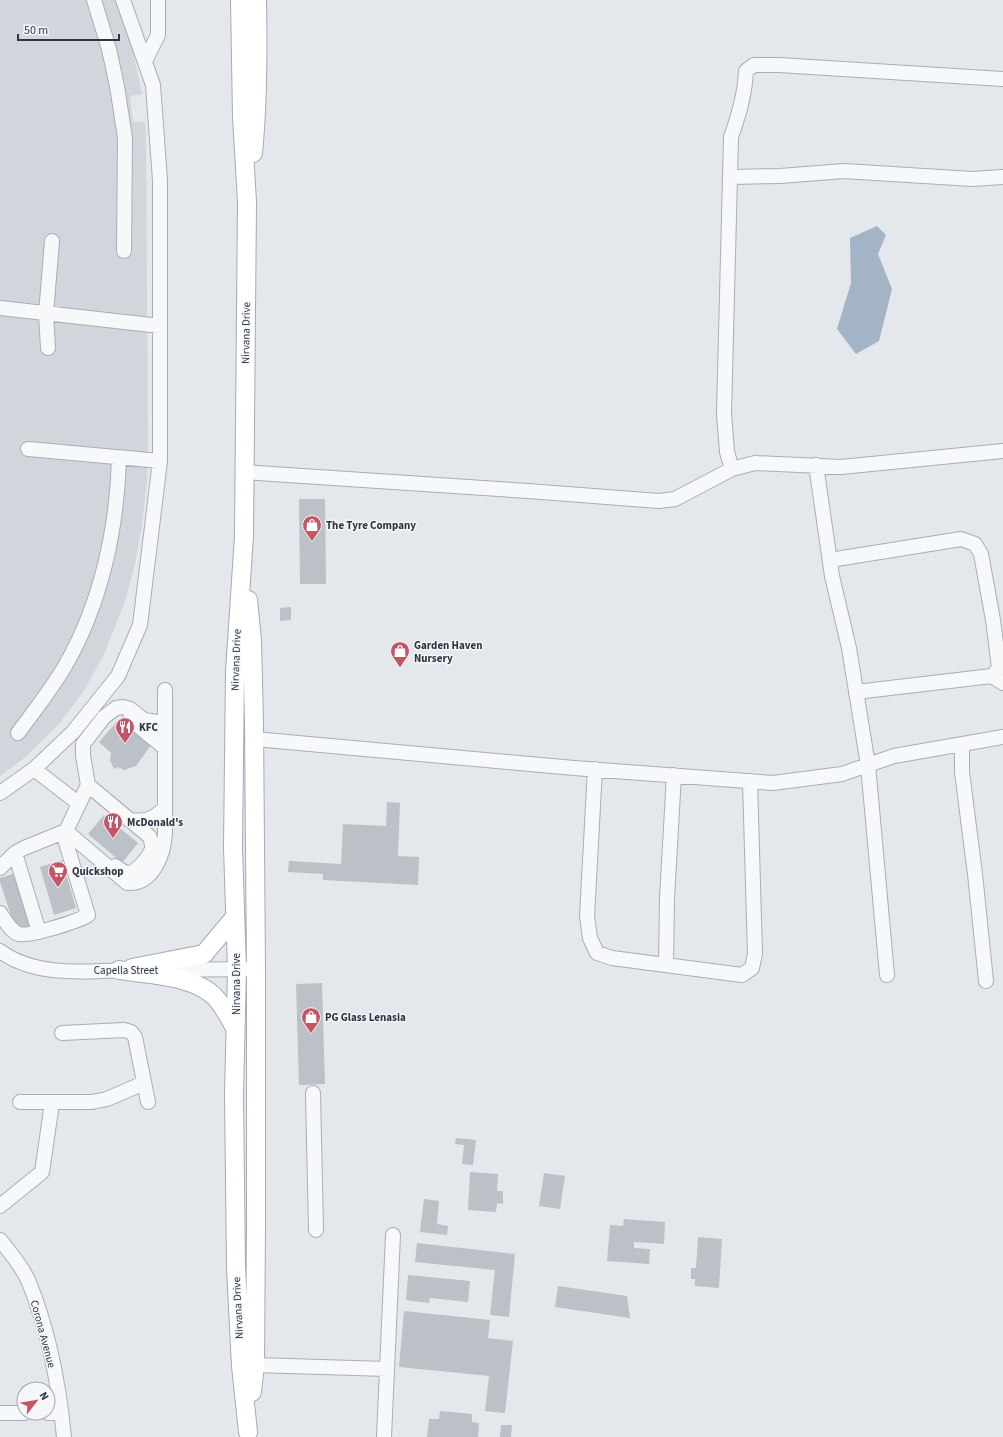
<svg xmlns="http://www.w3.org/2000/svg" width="1003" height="1437" font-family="'Source Sans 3',sans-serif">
<rect width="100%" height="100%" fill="#e4e7eb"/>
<!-- built -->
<path fill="#d2d6dc" d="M0,0H115L126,27L133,52L142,94L130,96L133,122H145L146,137L148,441L147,481L142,525L135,564L125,601L105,652L85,689L59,724L23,759L0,776Z"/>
<!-- water -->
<path fill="#a3b4c7" d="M877,226L886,235L878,254L892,289L879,341L856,354L837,329L851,283L850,238Z"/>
<!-- building -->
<path fill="#bcc0c7" d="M299,499H325L326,584H300Z
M291,607V620L280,621V608Z
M119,719L124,721L151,745L136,766L124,770L118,767L114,769L110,760L111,753L99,742Z
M387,802L400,803L398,856L419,857L418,885L323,880V874L288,872L289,861L341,864L343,824L386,826Z
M104,815L138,843L122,863L88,834Z
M62,860L76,908L54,915L40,867Z
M15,873L32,929L17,934L0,882V878Z
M322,983L325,1084L299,1085L296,984Z
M456,1138L476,1140L473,1165L462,1164L464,1145L455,1144Z
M470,1172L498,1174L497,1191H503V1204L497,1203L496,1212L468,1210Z
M544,1173L565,1176L560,1209L539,1206Z
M424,1199L439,1201L437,1224L448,1226L447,1235L420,1232Z
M624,1219L665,1222L664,1244L634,1242V1248L650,1249L649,1264L607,1261L610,1225L623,1226Z
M698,1237L722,1239L719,1288L695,1286V1279H691V1268H696Z
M417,1243L515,1254L509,1317L490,1315L495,1270L415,1262Z
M408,1275L470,1281L468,1302L430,1298L429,1303L406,1300Z
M558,1286L627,1296L630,1318L555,1307Z
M404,1311L490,1320L488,1338L513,1341L505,1413L485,1411L489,1376L399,1367Z
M440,1411L472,1414V1422L479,1423L478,1437H427L429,1419H439Z
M501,1425H512L511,1437H500Z"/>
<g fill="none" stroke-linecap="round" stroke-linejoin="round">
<defs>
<path id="minor" d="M94,0L109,49L117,86L125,138L124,251
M145,61L158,35V0
M730,177L780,176L844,171L972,179L1003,177
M0,308L160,326
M48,348L46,314L52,241
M28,449L160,461
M816,465L832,576L849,648L868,765L887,975
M732,469L727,452L724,414L731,137C739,115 745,94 746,71L754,65H779L1003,79
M244,472L528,491L659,501L675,499L732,469L755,463L841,467L1003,451
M830,560L961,539L975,544L981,554L993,620L999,668L992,676L856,692
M992,676L1003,683
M130,719L165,748
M18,733C34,711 51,690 65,666C101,604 117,529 119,459
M254,739L574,768L773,783L842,774L894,756L1003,737
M962,744V772L975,874L986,981
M34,769L78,803
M595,769L587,916L590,938L597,953L612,958L742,975L752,968L755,954L750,781
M88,785L149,836C151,840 153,844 152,849C149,857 136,873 127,874L115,866
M0,793L34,769L73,732L118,676L140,625L160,461V180L153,85L123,0
M129,820C146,822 152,820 165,808
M66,831L127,883C153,885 164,854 165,833V690
M15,853L39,932
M0,868L15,853L24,848L66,831L88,785L83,756V744L104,717L116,708L123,707L130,709L144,720L165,723
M0,913C5,920 10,931 19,934C29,937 79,921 88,915L63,833
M0,951C36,978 88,971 130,970
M666,965L667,898L674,775
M158,970L256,969
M62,1033L124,1030L131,1032L135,1037L148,1102
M313,1093L316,1230
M20,1102H92L107,1099L144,1083
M0,1206L42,1172L52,1103
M0,1240C10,1252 21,1265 28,1280C48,1328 59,1385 64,1437
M255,1365L387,1369
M0,1413H24
M48,1413H61
M384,1437L393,1235"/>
<path id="major" d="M240,0L242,117L247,202L244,536L235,671L233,848L237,969L234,1094L236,1267L241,1366L248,1432
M253,153C258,102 258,51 257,0
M248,600L252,640L254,723L256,969V1225L255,1365L252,1392
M132,968L204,954L235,917
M119,970C148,975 192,975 214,996C223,1005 229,1017 235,1028"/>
</defs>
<!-- minor casing -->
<use href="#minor" stroke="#a9aeb5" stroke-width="16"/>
<!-- major casing -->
<use href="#major" stroke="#a4abb6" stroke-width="20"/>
<!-- minor -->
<use href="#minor" stroke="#f7f8f9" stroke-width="14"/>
<!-- major -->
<use href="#major" stroke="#fff" stroke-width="18"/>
</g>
<!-- icons -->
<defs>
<symbol id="shop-pin" viewBox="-11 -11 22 30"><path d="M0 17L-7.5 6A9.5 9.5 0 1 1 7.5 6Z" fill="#c45564" stroke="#f4f6f8"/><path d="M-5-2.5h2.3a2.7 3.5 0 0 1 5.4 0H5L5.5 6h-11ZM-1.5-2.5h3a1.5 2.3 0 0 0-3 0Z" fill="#fff"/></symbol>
<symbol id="restaurant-pin" viewBox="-11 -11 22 30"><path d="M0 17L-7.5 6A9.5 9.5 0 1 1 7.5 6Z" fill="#c45564" stroke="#f4f6f8"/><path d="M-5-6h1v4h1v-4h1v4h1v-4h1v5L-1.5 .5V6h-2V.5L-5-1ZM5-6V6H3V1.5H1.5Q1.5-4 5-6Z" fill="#fff"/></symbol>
<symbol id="supermarket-pin" viewBox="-11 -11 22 30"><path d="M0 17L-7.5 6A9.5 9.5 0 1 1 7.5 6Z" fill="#c45564" stroke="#f4f6f8"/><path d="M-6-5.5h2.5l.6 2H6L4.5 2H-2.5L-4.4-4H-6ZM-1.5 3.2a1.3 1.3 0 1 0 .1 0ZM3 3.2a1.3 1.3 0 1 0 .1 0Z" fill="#fff"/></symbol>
</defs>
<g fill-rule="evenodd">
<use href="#shop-pin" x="301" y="514" width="22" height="30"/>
<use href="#shop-pin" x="389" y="640" width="22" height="30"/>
<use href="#restaurant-pin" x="114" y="716" width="22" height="30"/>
<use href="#restaurant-pin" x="102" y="811" width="22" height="30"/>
<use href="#supermarket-pin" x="47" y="860" width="22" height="30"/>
<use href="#shop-pin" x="300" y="1006" width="22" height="30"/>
</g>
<g text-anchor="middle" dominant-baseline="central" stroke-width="3" stroke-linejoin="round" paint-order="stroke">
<!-- street labels -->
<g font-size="11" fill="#2d3442" stroke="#f4f6f8">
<text transform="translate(246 333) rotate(-89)">Nirvana Drive</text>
<text transform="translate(236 660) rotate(-88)">Nirvana Drive</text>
<text x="126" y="970">Capella Street</text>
<text transform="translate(236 984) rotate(-90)">Nirvana Drive</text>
<text transform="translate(238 1308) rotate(-93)">Nirvana Drive</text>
<text transform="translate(43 1334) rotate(75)">Corona Avenue</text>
</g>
<!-- poi labels -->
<g font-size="11" font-weight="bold" fill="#2d3442" stroke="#f4f6f8" text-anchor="start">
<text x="326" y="525">The Tyre Company</text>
<text x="414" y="645">Garden Haven<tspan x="414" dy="13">Nursery</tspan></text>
<text x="139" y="727">KFC</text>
<text x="127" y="822">McDonald's</text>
<text x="72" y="871">Quickshop</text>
<text x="325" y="1017">PG Glass Lenasia</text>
</g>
</g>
<!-- north arrow -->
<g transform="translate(36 1401) rotate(59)"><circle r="19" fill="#f4f6f8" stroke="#a4a8af"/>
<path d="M0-3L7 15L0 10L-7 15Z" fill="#c45564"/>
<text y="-6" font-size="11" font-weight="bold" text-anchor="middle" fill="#2d3442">N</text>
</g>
<!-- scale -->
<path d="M18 34v6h101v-6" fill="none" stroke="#2d3442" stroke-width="2"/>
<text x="24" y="34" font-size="12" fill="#2d3442" stroke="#f4f6f8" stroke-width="3" paint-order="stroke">50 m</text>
</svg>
